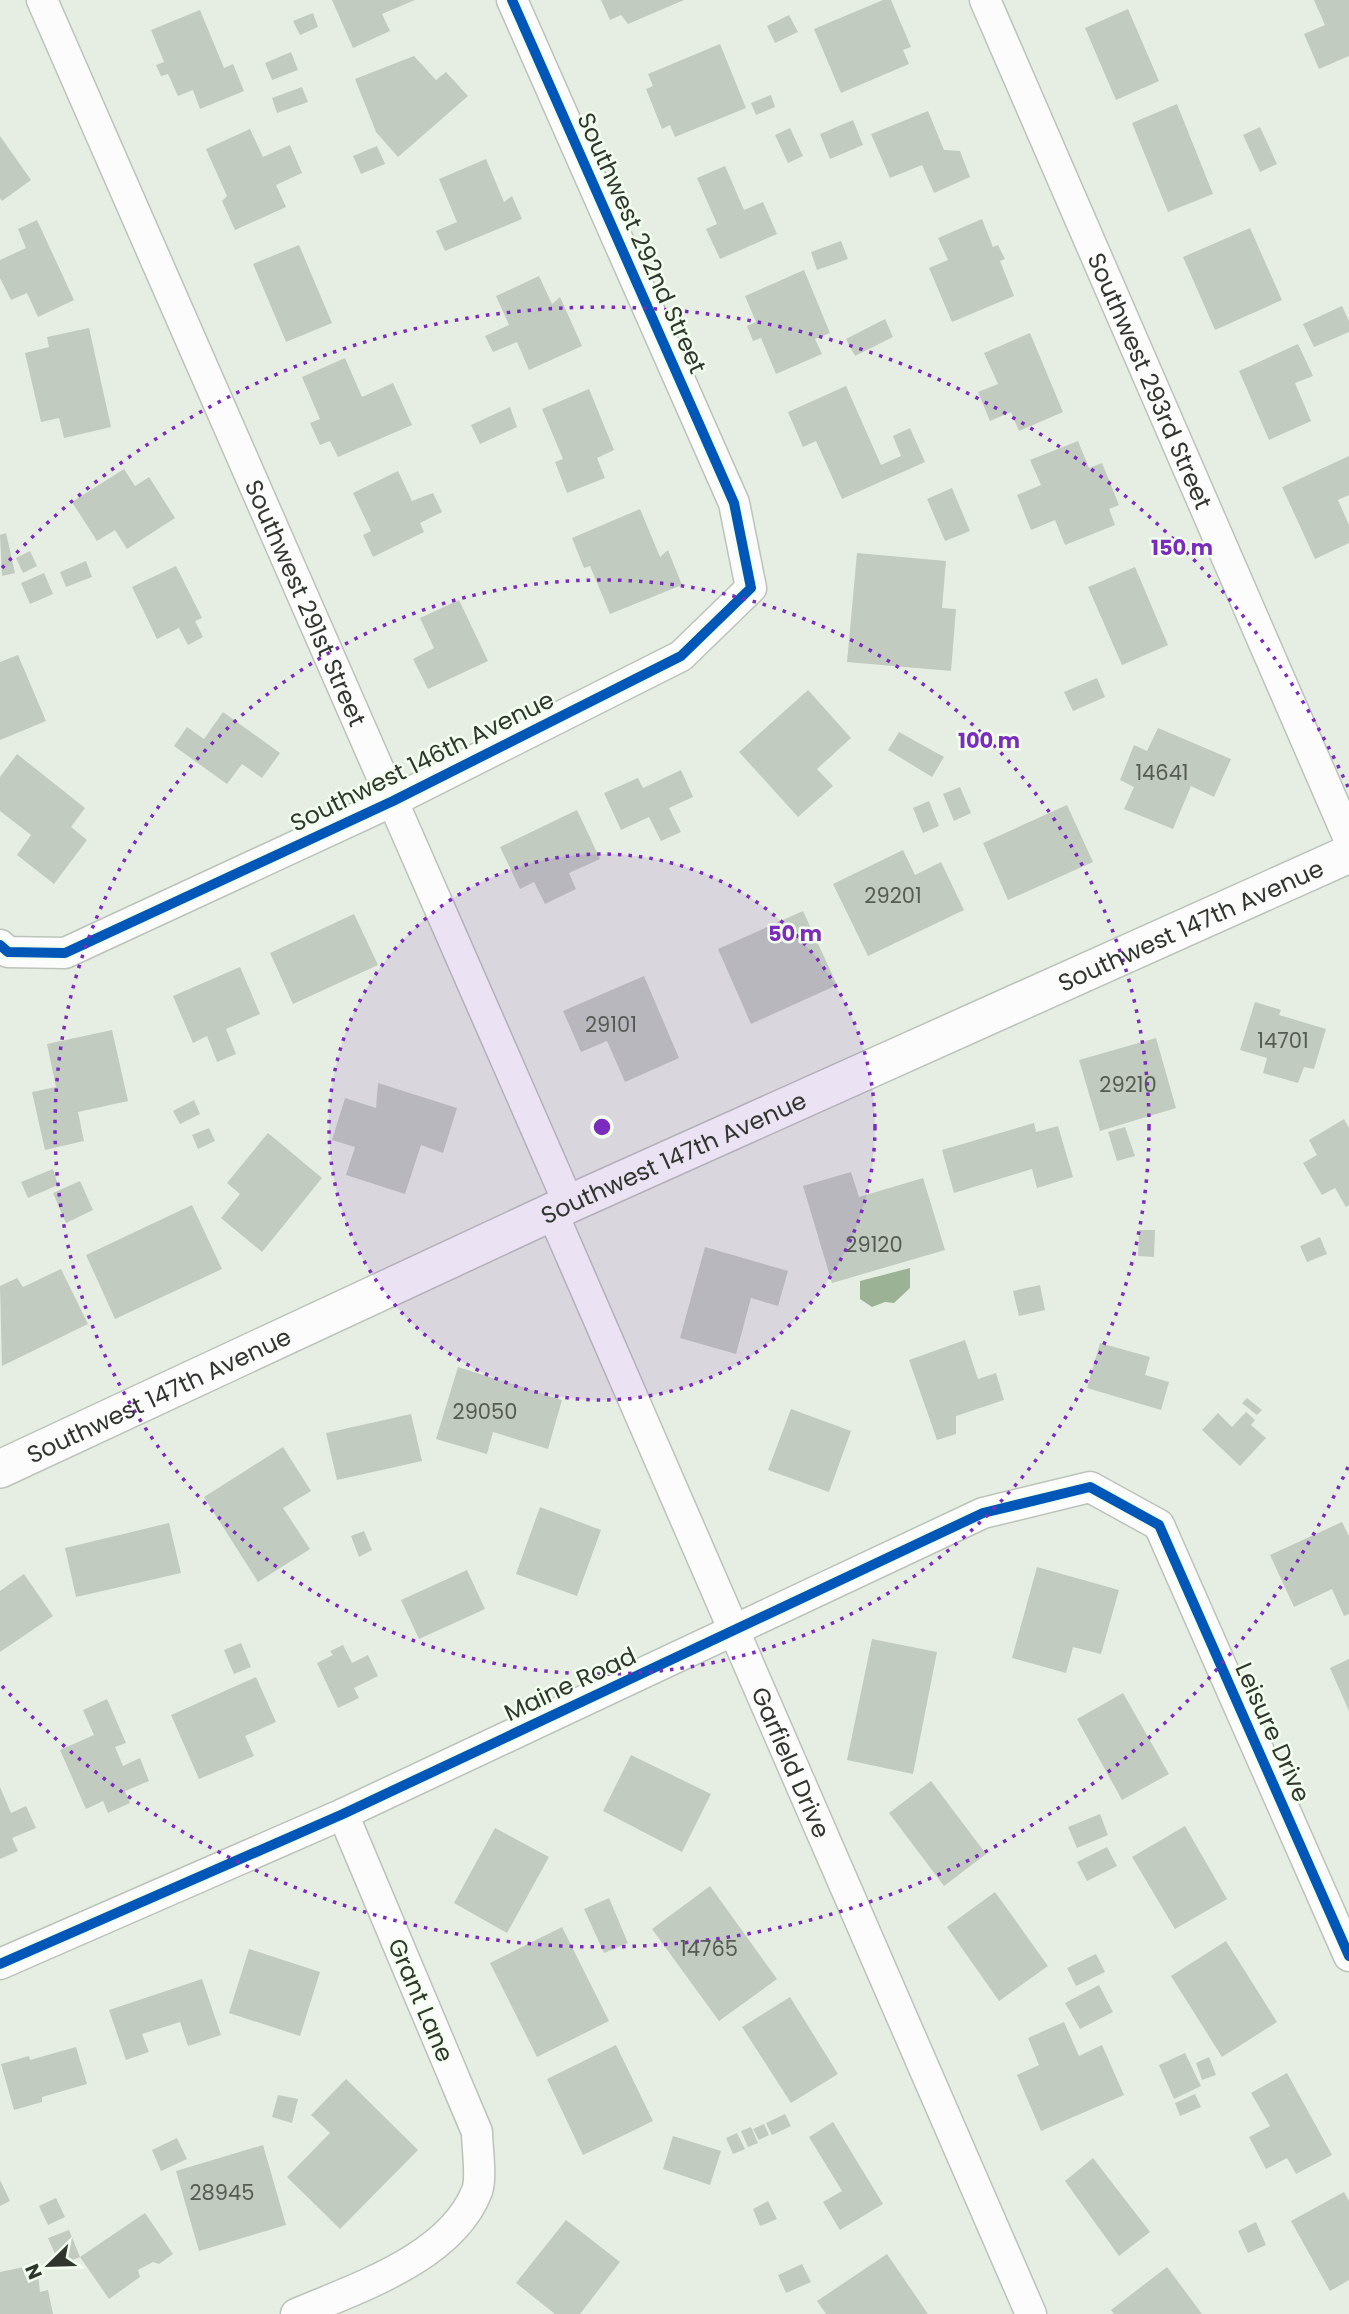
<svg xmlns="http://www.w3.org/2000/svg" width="1349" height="2314" font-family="Poppins,sans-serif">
<rect width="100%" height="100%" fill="#e6eee3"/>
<!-- water -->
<path fill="#9bb294" d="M910,1268V1288L894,1303L885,1302L872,1307L860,1299V1281Z"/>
<!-- building -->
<path fill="#c2cbbf" d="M332,0H415L382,14L390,31L353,48Z
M601,0H684L628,24L621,15L610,20Z
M883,0H891L911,47L903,50L909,64L841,93L814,29Z
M1314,0H1349V56L1319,69L1304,34L1325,25Z
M1128,9L1159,81L1116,100L1085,28Z
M200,10L224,68L233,64L244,91L200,109L193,90L178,96L168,74L161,76L156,65L164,62L151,30Z
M313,13L318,27L300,35L293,21Z
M789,15L798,32L775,43L767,26Z
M720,44L746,108L675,137L670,125L662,129L646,89L653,86L648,74Z
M291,52L298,70L272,80L265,63Z
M414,56L436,80L446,72L468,96L398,157L376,132L355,79Z
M302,87L308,102L277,113L272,98Z
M771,95L775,107L756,115L751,103Z
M1177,104L1213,194L1168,212L1132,123Z
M928,111L944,150L960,151L970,177L934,193L922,165L890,178L871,134Z
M853,120L863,145L830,159L820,134Z
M1260,127L1277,164L1260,172L1243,135Z
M790,128L803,156L788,163L775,135Z
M250,129L263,157L290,145L302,173L276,185L286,207L235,230L222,201L227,196L206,149Z
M0,136L31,180L2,201L0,198Z
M377,146L385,164L361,174L353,156Z
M486,159L504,202L512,196L522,219L445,251L436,231L457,222L439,179Z
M725,166L744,210L763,202L777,234L720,259L706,229L717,224L697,178Z
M982,219L993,247L998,245L1005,259L1000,261L1014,296L952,322L929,268L948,260L938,238Z
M37,220L74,300L38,317L27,293L11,300L0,278V260L26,248L18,229Z
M1250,228L1282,300L1215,330L1183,257Z
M841,241L848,259L817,270L811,252Z
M299,245L332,323L286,342L253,264Z
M804,270L830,333L815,339L822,354L776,374L761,338L753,341L747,326L756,322L745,296Z
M539,276L552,304L560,297L582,346L529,370L517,342L493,352L485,336L509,325L496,296Z
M1342,306L1349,321V332L1314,347L1303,324Z
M885,319L893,337L855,356L846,339Z
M89,328L111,427L64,438L59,418L41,422L25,353L49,347L47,337Z
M1030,333L1063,412L1019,431L1011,412L990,421L978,392L998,384L984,353Z
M1298,344L1313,376L1295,383L1311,421L1269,440L1239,371Z
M345,358L362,397L393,383L412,425L338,457L330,441L320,445L310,423L320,419L302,377Z
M846,386L881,465L901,456L893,436L910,428L925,462L842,499L816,441L803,447L788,412Z
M589,389L614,450L597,458L605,478L567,493L555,462L563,459L542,409Z
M510,407L517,427L480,444L471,425Z
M1078,441L1089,468L1102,463L1119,505L1109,509L1115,525L1065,545L1055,520L1031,530L1017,495L1041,485L1030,460Z
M1349,456V495L1338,500L1349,525V543L1315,559L1282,487Z
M124,469L135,486L149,477L175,518L127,549L115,530L97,541L72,502Z
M398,471L412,501L433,493L442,512L420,523L424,532L373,557L363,535L371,531L353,493Z
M952,488L970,531L945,541L927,499Z
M640,509L660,557L668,550L682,585L610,614L590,566L584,568L572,538Z
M6,533L15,573L2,576L0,535Z
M30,551L37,566L23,573L16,558Z
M857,553L946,561L942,608L956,609L951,671L847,662Z
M86,561L92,577L66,587L60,572Z
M176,566L202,618L195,621L203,637L188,645L179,628L157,639L132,587Z
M1135,567L1168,645L1122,665L1088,587Z
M44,573L53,594L30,604L21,583Z
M459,600L488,661L428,689L413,659L434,648L420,618Z
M18,655L46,721L0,740V662Z
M1097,678L1105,697L1073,711L1064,692Z
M808,690L851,738L817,769L833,786L798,817L739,752Z
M223,712L280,753L262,778L242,764L227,784L174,746L187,727L204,739Z
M1158,728L1231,759L1214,797L1191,786L1173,829L1124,809L1134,787L1120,780L1134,745L1147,751Z
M899,732L944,757L932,777L888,750Z
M17,754L85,808L71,827L87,840L54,884L17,855L31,835L0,811V777Z
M681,770L693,797L669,808L681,832L661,841L649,817L621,830L604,793L638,778L643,788Z
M960,787L971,813L954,821L943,794Z
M929,801L939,826L923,833L913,808Z
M1067,805L1093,862L1008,900L983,843Z
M577,810L600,859L569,873L576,889L545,904L534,882L520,889L500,847Z
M903,850L915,875L941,862L964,910L868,956L833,884Z
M803,911L837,985L751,1024L718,949Z
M354,914L378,965L293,1004L270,953Z
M240,967L260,1014L226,1029L236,1054L217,1062L207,1036L193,1043L173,996Z
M644,976L679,1058L625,1082L607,1041L581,1052L563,1011Z
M1255,1002L1281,1010L1279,1015L1326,1029L1314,1069L1304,1067L1298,1083L1263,1073L1267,1058L1240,1050Z
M112,1030L128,1101L78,1112L84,1141L45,1150L32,1092L56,1087L47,1044Z
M1156,1038L1176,1108L1100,1131L1079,1060Z
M378,1083L457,1108L443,1153L421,1145L405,1194L346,1175L355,1147L332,1140L345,1098L376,1108Z
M194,1100L200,1114L180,1124L173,1111Z
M1344,1119L1349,1128V1205L1346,1207L1335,1188L1322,1195L1303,1163L1317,1155L1309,1140Z
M1034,1123L1036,1132L1058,1126L1073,1177L1037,1188L1032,1169L954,1193L942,1150Z
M1125,1127L1135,1156L1117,1161L1108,1132Z
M209,1128L215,1141L198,1149L192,1135Z
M268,1133L322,1178L262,1252L221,1218L240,1194L227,1183Z
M53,1169L58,1185L28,1198L21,1182Z
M851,1172L859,1197L923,1178L945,1250L832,1283L803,1186Z
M80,1181L93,1210L66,1223L53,1193Z
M192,1205L222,1269L115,1319L86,1255Z
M1139,1230H1155L1154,1257L1138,1256Z
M1320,1237L1327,1254L1307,1262L1300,1246Z
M705,1247L788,1271L778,1306L751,1298L736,1354L680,1338Z
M61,1269L88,1324L2,1366L0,1286L17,1278L23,1287Z
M1040,1285L1045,1310L1019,1316L1013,1291Z
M965,1340L978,1379L996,1373L1004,1400L956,1416V1434L937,1440L909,1360Z
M1100,1343L1150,1357L1145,1375L1169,1382L1161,1410L1087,1388Z
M458,1367L562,1400L548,1449L493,1432L487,1454L436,1439Z
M1247,1398L1262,1410L1257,1415L1242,1403Z
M791,1409L851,1431L829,1492L768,1470Z
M1246,1412L1255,1420L1251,1425L1266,1438L1240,1466L1202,1430L1218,1413L1232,1427Z
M411,1414L422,1461L337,1480L326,1433Z
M283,1447L311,1491L283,1508L310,1549L258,1582L204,1497Z
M540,1507L601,1530L577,1596L516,1574Z
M1342,1522L1349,1536V1614L1344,1616L1332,1589L1294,1607L1270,1555Z
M169,1523L181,1573L76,1597L65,1548Z
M364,1531L372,1550L359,1557L351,1536Z
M1037,1567L1119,1590L1101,1654L1073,1647L1066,1673L1012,1658Z
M467,1570L485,1609L419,1639L401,1600Z
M24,1574L53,1616L0,1652V1591Z
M872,1639L937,1652L913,1774L847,1760Z
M241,1643L251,1667L234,1674L224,1650Z
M343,1645L352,1663L368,1655L378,1676L354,1688L359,1698L338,1708L317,1663L333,1655L330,1651Z
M1349,1659V1711L1330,1668Z
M256,1677L276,1722L245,1736L254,1756L199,1779L171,1715Z
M1123,1693L1169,1774L1122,1800L1077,1719Z
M107,1699L126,1743L115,1747L123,1766L140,1758L149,1781L125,1791L130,1803L108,1813L103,1801L86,1809L60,1750L94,1735L83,1710Z
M631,1755L711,1794L682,1852L603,1811Z
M931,1781L986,1854L944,1886L889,1813Z
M0,1787L11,1813L26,1806L36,1828L12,1838L18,1851L0,1859Z
M1100,1814L1108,1835L1077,1848L1068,1827Z
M1185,1826L1227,1899L1175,1929L1132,1857Z
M495,1828L549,1857L507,1933L454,1903Z
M1107,1847L1117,1866L1087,1881L1077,1862Z
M710,1886L777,1979L719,2021L652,1929Z
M995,1892L1048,1966L999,2001L947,1927Z
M609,1898L628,1943L604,1953L584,1909Z
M562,1927L609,2021L537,2057L490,1963Z
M1226,1941L1277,2022L1222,2057L1171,1976Z
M249,1949L320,1972L300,2036L229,2013Z
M1096,1954L1105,1972L1076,1986L1067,1968Z
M202,1979L221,2035L188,2046L180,2022L142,2034L149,2052L126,2060L109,2010Z
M1099,1985L1113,2012L1080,2029L1065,2003Z
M790,1997L838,2074L791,2103L742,2027Z
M1064,2022L1079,2056L1102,2045L1124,2095L1041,2131L1017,2075L1039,2065L1028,2038Z
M616,2045L653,2121L583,2155L547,2079Z
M76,2047L87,2084L42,2097V2102L14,2110L1,2064L29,2056L30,2060Z
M1185,2053L1201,2086L1174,2099L1159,2065Z
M1209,2057L1216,2075L1202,2080L1196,2063Z
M1287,2073L1332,2155L1296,2174L1287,2158L1266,2169L1249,2137L1270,2126L1251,2093Z
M346,2079L418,2150L340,2229L287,2177L330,2133L311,2115Z
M1195,2094L1201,2107L1180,2116L1175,2103Z
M278,2095L298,2099L292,2123L272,2117Z
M785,2114L791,2126L772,2135L766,2123Z
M833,2122L883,2204L840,2230L823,2202L842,2191L809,2137Z
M764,2124L769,2135L759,2140L753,2129Z
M751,2127L758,2143L748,2147L741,2131Z
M737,2133L745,2149L733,2154L726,2138Z
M673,2136L721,2151L710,2185L663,2169Z
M177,2138L187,2159L161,2171L152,2150Z
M263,2145L286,2225L199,2251L176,2171Z
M1093,2158L1150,2232L1119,2256L1065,2181Z
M0,2180L10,2201L0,2206Z
M1344,2192L1349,2201V2280L1330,2291L1291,2221Z
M56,2198L65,2217L48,2225L39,2206Z
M768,2201L777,2219L760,2226L753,2209Z
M145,2213L173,2254L159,2264L153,2262L138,2270L140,2277L109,2299L80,2257Z
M566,2220L620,2262L580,2314H555L516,2283Z
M1256,2222L1266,2245L1248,2253L1238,2231Z
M69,2230L80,2257L60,2265L48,2238Z
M887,2254L928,2314H826L817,2301Z
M802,2264L811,2282L786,2293L778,2275Z
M24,2267L25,2276L38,2274L40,2292L48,2290L53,2314H0V2272Z
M1167,2267L1202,2314H1114L1111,2310Z"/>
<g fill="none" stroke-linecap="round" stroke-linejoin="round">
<defs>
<g id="minor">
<path id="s1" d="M42,0L569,1204"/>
<path id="s2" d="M985,0L1349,839"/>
<path d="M0,945L8,952L65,953L393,801L681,656L751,588L734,503L512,0"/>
<path id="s3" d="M552,1212L1031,2314"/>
<path d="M0,1964L343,1814L983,1513L1090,1487L1159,1525L1349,1956"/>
<path d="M296,2314C357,2288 451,2258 477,2191C482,2178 477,2147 477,2132L343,1814"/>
</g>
<g id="tertiary">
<path id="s4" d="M0,1469L569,1204L1349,854"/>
</g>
</defs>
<!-- minor casing -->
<use href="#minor" stroke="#bcc3ba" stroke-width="33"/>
<!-- tertiary casing -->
<use href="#tertiary" stroke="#bcc3ba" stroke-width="40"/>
<!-- minor -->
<use href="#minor" stroke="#fbfcfb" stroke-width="30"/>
<!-- tertiary -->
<use href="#tertiary" stroke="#fbfcfb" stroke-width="37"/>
<defs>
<path id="cycleway" d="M0,945L8,952L65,953L393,801L681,656L751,588L734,503L512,0
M0,1964L343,1814L983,1513L1090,1487L1159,1525L1349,1956"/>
</defs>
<!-- cycleway casing -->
<use href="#cycleway" stroke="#f2ffef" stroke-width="15"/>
<!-- cycleway -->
<use href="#cycleway" stroke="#0057b8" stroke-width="10"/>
</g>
<!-- distance rings -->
<circle cx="602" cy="1127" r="273" fill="#7b2cbf" fill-opacity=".12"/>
<g fill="none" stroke="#7b2cbf" stroke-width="3.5" stroke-dasharray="3.5 7">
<circle cx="602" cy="1127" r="273"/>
<circle cx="602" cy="1127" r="547"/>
<path d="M1348 1467A820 820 0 0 1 2 1686M2 568A820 820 0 0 1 1348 787"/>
</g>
<g text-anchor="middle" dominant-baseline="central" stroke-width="5" stroke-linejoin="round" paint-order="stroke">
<!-- number labels -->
<g font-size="21" fill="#545b52">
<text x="1162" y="772">14641</text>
<text x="893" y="895">29201</text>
<text x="611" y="1024">29101</text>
<text x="1283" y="1040">14701</text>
<text x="1128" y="1084">29210</text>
<text x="874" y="1244">29120</text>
<text x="485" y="1411">29050</text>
<text x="709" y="1948">14765</text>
<text x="222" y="2192">28945</text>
</g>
<!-- street labels -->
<g font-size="24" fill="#30362e" stroke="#f2ffef">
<text transform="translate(642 243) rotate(66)">Southwest 292nd Street</text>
<text stroke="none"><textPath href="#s2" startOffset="415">Southwest 293rd Street</textPath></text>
<text stroke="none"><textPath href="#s1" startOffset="658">Southwest 291st Street</textPath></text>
<text transform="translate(422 761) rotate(-26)">Southwest 146th Avenue</text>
<text stroke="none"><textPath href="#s4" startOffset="1309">Southwest 147th Avenue</textPath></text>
<text stroke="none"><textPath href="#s4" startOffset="742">Southwest 147th Avenue</textPath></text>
<text stroke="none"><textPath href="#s4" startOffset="175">Southwest 147th Avenue</textPath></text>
<text transform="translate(570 1684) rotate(-25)">Maine Road</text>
<text transform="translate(1273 1732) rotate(66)">Leisure Drive</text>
<text stroke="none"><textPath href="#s3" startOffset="600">Garfield Drive</textPath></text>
<text transform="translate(421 2000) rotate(67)">Grant Lane</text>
</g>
</g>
<circle cx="602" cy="1127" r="10" fill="#7b2cbf" stroke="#f2ffef" stroke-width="3.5"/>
<g font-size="21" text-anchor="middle" font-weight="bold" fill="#7b2cbf" stroke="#f2ffef" stroke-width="5" stroke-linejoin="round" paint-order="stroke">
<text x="1182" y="555">150 m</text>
<text x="989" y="748">100 m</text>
<text x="795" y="941">50 m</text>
</g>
<!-- north arrow -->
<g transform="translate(49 2265) rotate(247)" stroke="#f2ffef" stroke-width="5" paint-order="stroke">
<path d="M0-5L12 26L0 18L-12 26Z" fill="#30362e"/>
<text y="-10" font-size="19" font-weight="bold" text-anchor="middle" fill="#30362e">N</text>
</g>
</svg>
